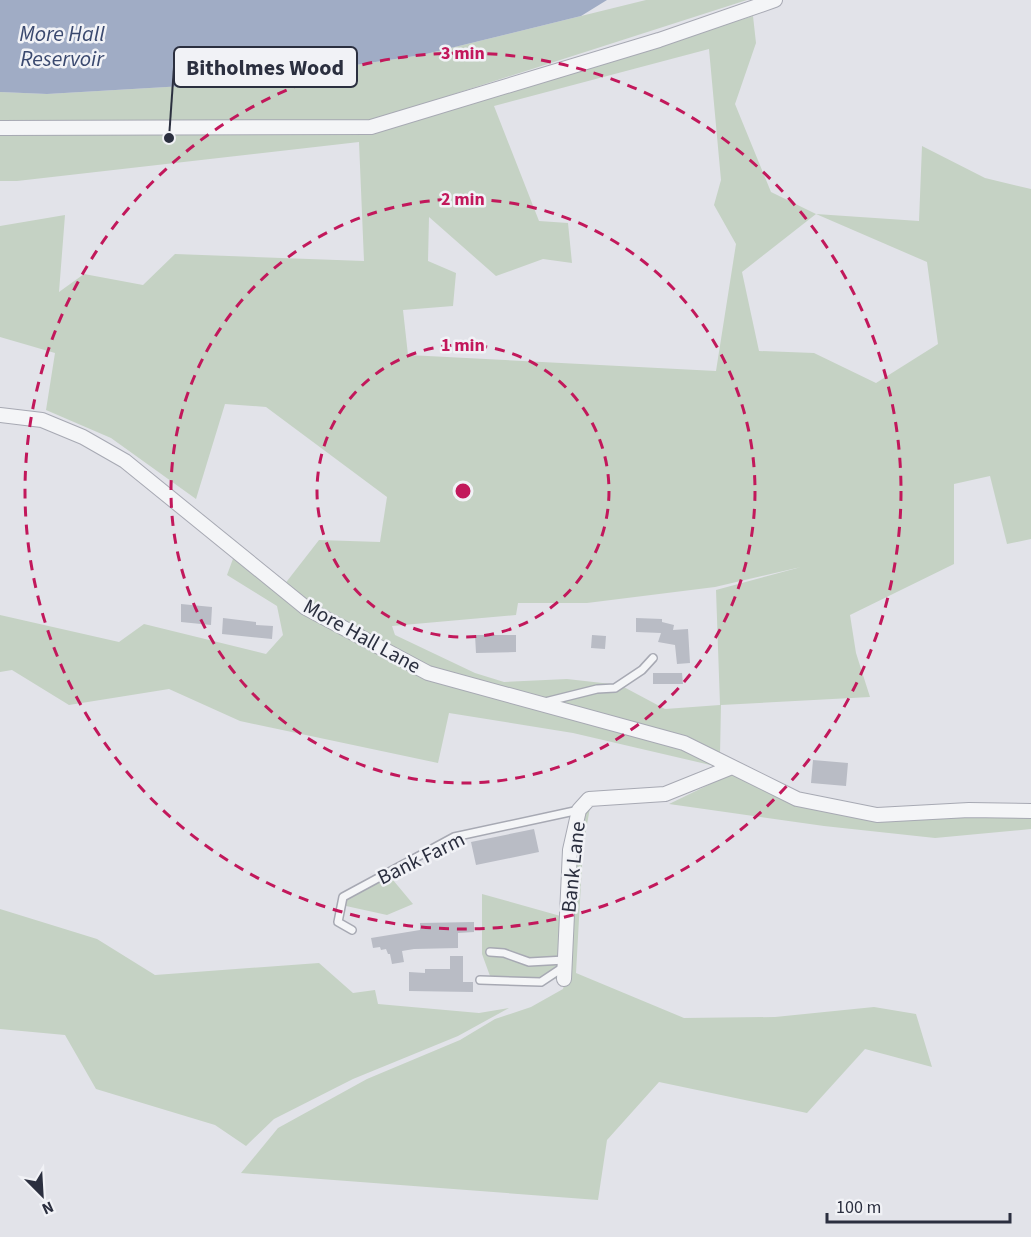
<svg xmlns="http://www.w3.org/2000/svg" width="1031" height="1237" font-family="'Source Sans 3',sans-serif">
<rect width="100%" height="100%" fill="#e2e3e9"/>
<!-- green -->
<path fill="#c5d2c4" fill-rule="evenodd" d="M646,0H747L370,121L306,120L327,132L371,133L753,16L756,43L735,104L771,192L816,214L919,221L922,146L985,178L1031,189V539L1007,544L990,476L954,484V564L850,615L856,653L870,697L721,705L720,755L429,670L308,605L284,585L319,540L380,542L387,497L266,407L225,404L196,499L111,438L46,410L55,353L0,337V226L65,215L59,292L84,274L143,285L175,254L364,261L359,142L17,181H0V92L47,94L235,83L422,55ZM709,49L721,180L714,205L736,244L716,371L408,355L403,310L453,306L456,273L428,261L429,217L496,276L543,259L572,263L568,223L539,221L494,106ZM816,214L927,262L938,344L876,383L814,353L759,351L742,272ZM801,567L716,590L720,705L665,709L620,685L567,679L504,682L475,673L395,635L392,626L516,615L518,603H587L715,587Z
M234,556L427,677L684,749L719,767L573,733L449,713L438,763L240,721L169,689L69,705L12,670L0,672V615L119,642L144,624L266,654L283,635L277,606L227,575Z
M733,773L797,804L1031,816V829L935,838L824,826L669,804Z
M591,802L583,847L576,973L684,1018L775,1017L874,1007L916,1014L932,1067L865,1049L807,1113L659,1082L607,1140L598,1200L241,1173L278,1128L367,1079L460,1040L495,1019L531,1007L563,989L566,978L573,850L580,812Z
M388,874L413,904L387,915L337,904Z
M482,894L564,917L561,979L490,976L482,954Z
M0,909L97,939L155,975L319,963L353,993L375,990L378,1004L479,1013L509,1008L458,1036L353,1079L274,1119L246,1146L215,1125L96,1089L65,1035L0,1029Z"/>
<!-- water -->
<path fill="#a0acc5" d="M0,0H607L581,16L422,55L235,83L47,94L0,92Z"/>
<!-- building -->
<path fill="#b9bcc5" d="M181,604L212,607L211,625L181,622Z
M223,618L256,622V625L273,626L272,639L222,634Z
M636,618L662,619V622L674,625L673,630L688,629L690,663L677,664L675,645L658,642L661,633L636,632Z
M475,635H516V652L476,653Z
M592,635L606,636L605,649L591,648Z
M653,673H682L683,684H653Z
M813,760L848,763L846,786L811,783Z
M534,829L539,852L476,865L471,842Z
M474,922V932L458,933V948L414,949L402,951L404,962L392,964L390,954H388L386,949L381,950L380,947L373,948L371,938L420,930V923Z
M450,956H463V982H473V992L409,991V972L425,973V969H450Z"/>
<g fill="none" stroke-linecap="round" stroke-linejoin="round">
<defs>
<path id="lane" d="M545,702L597,689L615,688L642,670L653,658
M352,930L338,922L343,897L454,837L579,810
M490,952L504,953L529,962L565,960
M480,980L541,982L565,966"/>
<path id="street" d="M0,128L371,127L659,40L775,0
M0,415L42,420L83,437L125,461L306,608L428,673L684,743L797,799L877,815L969,810L1031,811
M564,979L570,850L579,810L589,799L665,794L732,767"/>
</defs>
<!-- lane casing -->
<use href="#lane" stroke="#a7a9b3" stroke-width="10"/>
<!-- street casing -->
<use href="#street" stroke="#a7a9b3" stroke-width="16"/>
<!-- lane -->
<use href="#lane" stroke="#f4f5f7" stroke-width="7"/>
<!-- street -->
<use href="#street" stroke="#f4f5f7" stroke-width="14"/>
</g>
<!-- distance rings -->
<g fill="none" stroke="#c2185b" stroke-width="3" stroke-dasharray="10 8">
<circle cx="463" cy="491" r="146"/>
<circle cx="463" cy="491" r="292"/>
<circle cx="463" cy="491" r="438"/>
</g>
<g text-anchor="middle" dominant-baseline="central" stroke-width="5" stroke-linejoin="round" paint-order="stroke">
<!-- street labels -->
<g font-size="21" fill="#2b2f3f" stroke="#f1f2f6">
<text transform="translate(362 636) rotate(29)">More Hall Lane</text>
<text transform="translate(421 858) rotate(-26)">Bank Farm</text>
<text transform="translate(573 867) rotate(-84)">Bank Lane</text>
</g>
<!-- water labels -->
<g font-size="22" font-style="italic" fill="#3a496f" stroke="#f1f2f6">
<text x="62" y="34">More Hall<tspan x="62" dy="25">Reservoir</tspan></text>
</g>
</g>
<circle cx="463" cy="491" r="9" fill="#c2185b" stroke="#f1f2f6" stroke-width="3"/>
<g font-size="18" text-anchor="middle" font-weight="bold" fill="#c2185b" stroke="#f1f2f6" stroke-width="5" stroke-linejoin="round" paint-order="stroke">
<text x="463" y="59">3 min</text>
<text x="463" y="205">2 min</text>
<text x="463" y="351">1 min</text>
</g>
<!-- callouts -->
<path fill="none" stroke="#2b2f3f" stroke-width="2" d="M169 138L174 67"/>
<circle fill="#2b2f3f" stroke="#f1f2f6" stroke-width="2" cx="169" cy="138" r="6"/>
<rect fill="#f1f2f6" stroke="#2b2f3f" stroke-width="2" x="174" y="47" width="183" height="40" rx="6"/>
<g font-size="22" text-anchor="middle" font-weight="bold" fill="#2b2f3f">
<text x="265" y="75">Bitholmes Wood</text>
</g>
<!-- north arrow -->
<g transform="translate(42 1195) rotate(156)" stroke="#f1f2f6" stroke-width="4.5" paint-order="stroke">
<path d="M0-4.5L10 22L0 15L-10 22Z" fill="#2b2f3f"/>
<text y="-9" font-size="16" font-weight="bold" text-anchor="middle" fill="#2b2f3f">N</text>
</g>
<!-- scale -->
<path d="M827 1213v9h183v-9" fill="none" stroke="#2b2f3f" stroke-width="3"/>
<text x="836" y="1213" font-size="18" fill="#2b2f3f" stroke="#f1f2f6" stroke-width="4.5" paint-order="stroke">100 m</text>
</svg>
